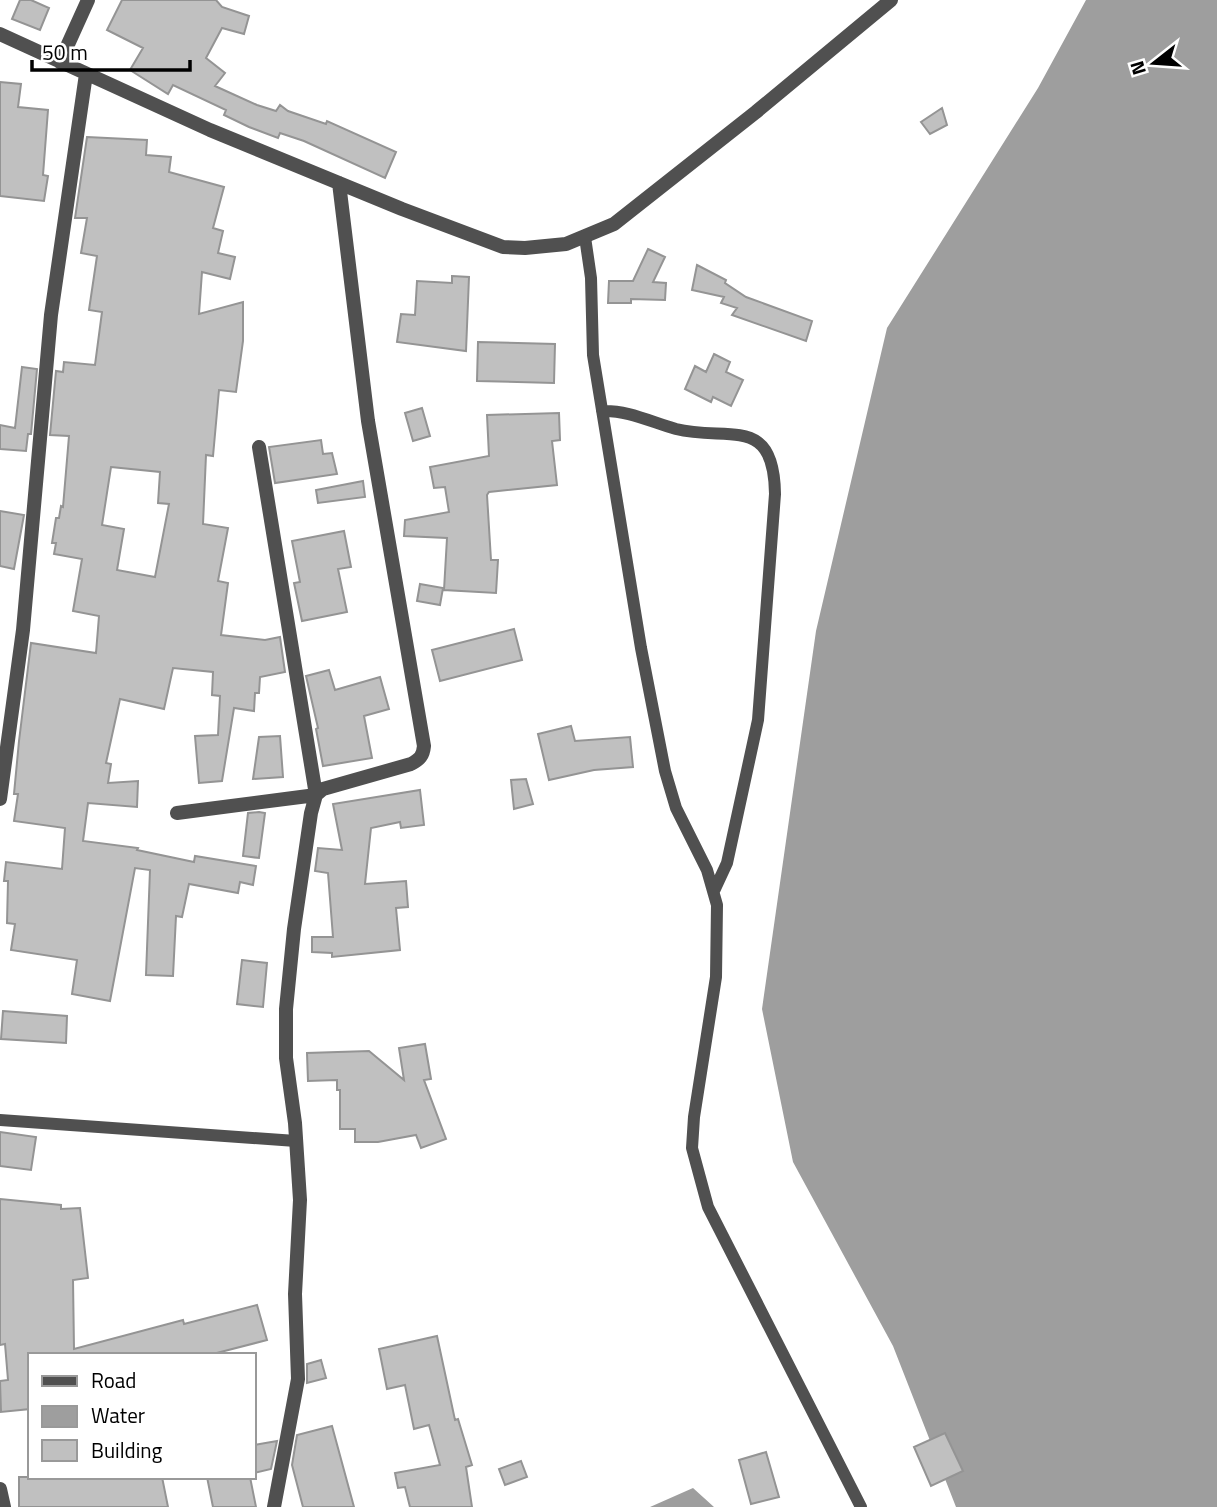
<svg xmlns="http://www.w3.org/2000/svg" width="1217" height="1507" font-family="'Titillium Web',sans-serif">
<rect width="100%" height="100%" fill="#fff"/>
<!-- water -->
<path fill="#9e9e9e" d="M1086,0H1217V1507H956L893,1346L793,1162L762,1009L816,631L887,328L1038,88Z
M693,1488L714,1507H650Z"/>
<!-- building -->
<path fill="#c0c0c0" stroke="#949494" stroke-width="2" fill-rule="evenodd" d="M20,0H31L49,8L40,30L12,19Z
M122,0H216L222,7L249,16L244,34L222,28L206,58L225,73L215,86L257,105L276,111L280,105L288,111L326,124L327,121L396,152L385,178L304,141L280,133L278,138L249,127L224,115L226,110L173,85L168,94L130,70L143,48L107,30Z
M0,82L21,84L18,107L48,110L43,175L48,176L44,201L0,196Z
M942,108L947,125L930,134L921,122Z
M87,137L147,140L146,155L171,157L169,172L224,187L213,228L223,231L218,253L235,257L230,279L202,272L199,314L243,302V341L236,392L219,390L213,456L206,455L203,524L228,528L218,581L228,583L221,635L265,640L280,637L285,672L260,677L259,693H255L254,711L234,708L222,781L199,783L195,736L218,735L220,696L212,695L213,672L173,668L164,709L120,699L106,763L111,764L108,783L138,781L137,807L88,803L83,841L138,848L137,850L194,862L195,856L256,866L253,885L240,882L238,893L189,884L182,917L176,916L173,976L146,975L150,870L135,868L110,1001L72,994L77,960L11,950L15,924L7,923L8,881H4L6,862L62,869L65,828L14,821L18,794H14L19,741L31,643L96,653L99,616L73,611L82,559L54,554L56,543H52L56,518H59L61,506L63,507L69,436L50,435L56,371L63,372L64,362L95,365L102,312L89,310L97,256L81,253L87,218H75ZM111,467L160,472L158,503L169,504L155,577L117,570L124,529L102,525Z
M648,249L665,257L653,282L666,283L665,300L631,299V303H608L609,281H633Z
M697,265L726,280L725,283L746,297L812,321L806,341L732,315L737,308L721,303L724,297L692,290Z
M452,276L469,277L466,351L397,342L401,314L415,315L417,281L452,283Z
M478,342L555,344L554,383L477,381Z
M714,354L730,362L726,372L743,380L731,406L713,397L711,402L685,389L695,366L706,372Z
M22,367L37,369L31,434H28L26,451L0,449V425L15,428Z
M422,408L430,436L413,441L405,413Z
M559,413L560,440L552,441L557,485L489,492L487,495L491,560H498L496,593L444,590L447,538L404,536L405,520L449,512L445,487L434,488L430,467L489,456L487,415Z
M321,440L323,454L332,453L337,474L275,483L269,447Z
M363,481L365,497L318,503L316,490Z
M0,511L24,515L14,569L0,566Z
M344,531L351,567L338,569L347,612L302,621L294,583L300,582L292,541Z
M420,584L443,588L440,605L417,601Z
M514,629L522,660L440,681L432,650Z
M329,670L335,690L380,677L389,709L364,716L372,758L323,766L316,729L318,728L306,676Z
M571,726L575,741L630,737L633,767L594,770L549,780L538,734Z
M280,736L283,777L253,779L259,737Z
M526,779L533,804L514,809L511,780Z
M420,790L424,825L401,828L400,822L371,828L365,884L406,881L408,907L396,908L400,950L332,957V953L312,952V937H333L328,873L315,871L318,848L342,850L333,804Z
M259,812L265,813L259,858L243,856L248,813Z
M242,960L267,963L263,1007L237,1004Z
M3,1011L67,1016L66,1043L1,1039Z
M425,1044L431,1079L424,1080L446,1139L421,1148L416,1135L378,1142H355V1129H340V1090H337V1080L308,1081L307,1053L369,1051L404,1080L399,1048Z
M0,1132L36,1137L31,1170L0,1166Z
M0,1199L61,1205V1209L80,1208L88,1278L73,1280L74,1349L183,1320L184,1324L257,1305L267,1340L209,1355H30V1409L1,1412L0,1381L8,1380L5,1344L0,1345Z
M437,1336L455,1420L458,1419L472,1465L466,1467L472,1507H410L405,1487L398,1488L395,1473L440,1465L429,1425L414,1429L405,1385L387,1389L379,1349Z
M321,1360L326,1378L307,1383V1364Z
M332,1426L354,1507H303L292,1465L297,1435Z
M945,1433L963,1471L931,1486L914,1447Z
M277,1441L271,1469L254,1473V1445Z
M766,1452L779,1497L751,1504L739,1460Z
M521,1461L527,1477L505,1485L499,1469Z
M19,1477H162L168,1507H19Z
M207,1477H250L256,1507H213Z"/>
<g fill="none" stroke-linecap="round" stroke-linejoin="round">
<!-- service -->
<path stroke="#505050" stroke-width="12" d="M585,237L591,278L593,355L641,648L665,771L676,808L707,870L717,905L716,977L694,1117L692,1148L708,1207L861,1507
M602,411C628,410 651,422 676,429C729,442 774,414 775,494L758,720L727,863L714,891
M0,1120L296,1141"/>
<!-- minor -->
<path stroke="#505050" stroke-width="14" d="M0,34L210,130L402,209L503,247L525,248L566,244L614,224L756,112L891,0
M60,62L88,0
M0,799L23,630L51,315L86,74
M177,813L316,795L259,447
M0,1489L4,1507
M274,1507L298,1379L295,1294L300,1200L295,1123L286,1058V1009L294,929L311,813L316,795L323,789L411,764C420,759 423,756 424,746L368,421L339,183"/>
</g>
<!-- legend -->
<rect x="28" y="1353" width="228" height="126" fill="#ffffff" stroke="#999999" stroke-width="2"/>
<rect x="42" y="1376" width="35" height="10" fill="#505050" stroke="#999999" stroke-width="2"/>
<text x="91" y="1388" font-size="21" fill="#000000">Road</text>
<rect x="42" y="1406" width="35" height="21" fill="#9e9e9e" stroke="#999999" stroke-width="2"/>
<text x="91" y="1423" font-size="21" fill="#000000">Water</text>
<rect x="42" y="1440" width="35" height="21" fill="#c0c0c0" stroke="#999999" stroke-width="2"/>
<text x="91" y="1458" font-size="21" fill="#000000">Building</text>
<!-- north arrow -->
<g transform="translate(1154 63) rotate(253)" stroke="#ffffff" stroke-width="5" paint-order="stroke">
<path d="M0-5L12 26L0 18L-12 26Z" fill="#000000"/>
<text y="-10" font-size="19" font-weight="bold" text-anchor="middle" fill="#000000">N</text>
</g>
<!-- scale -->
<path d="M32 60v10h158v-10" fill="none" stroke="#000000" stroke-width="3.5"/>
<text x="42" y="60" font-size="21" fill="#000000" stroke="#ffffff" stroke-width="5" paint-order="stroke">50 m</text>
</svg>
